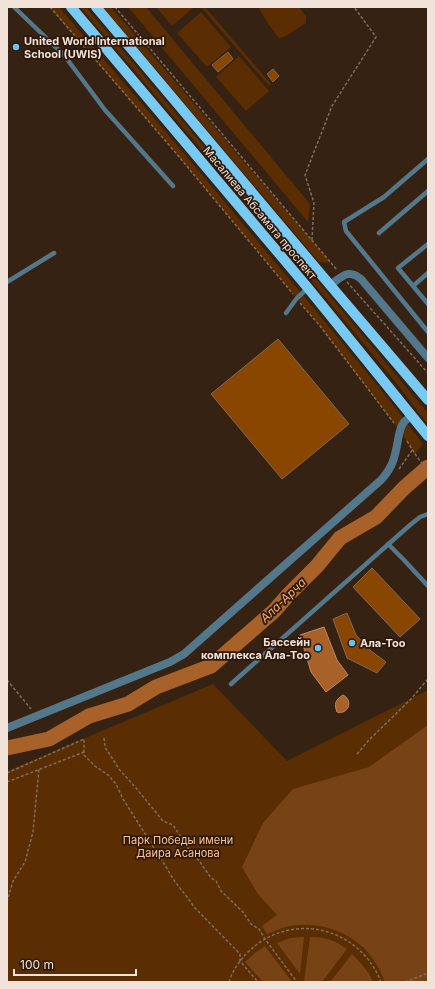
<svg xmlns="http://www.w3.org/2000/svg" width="435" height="989" font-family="Inter,sans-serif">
<rect width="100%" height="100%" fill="#362213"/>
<!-- green -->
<path fill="#5a2d02" d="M49,7H59L167,133L302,294L388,398L423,444L415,454L400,431L320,326L175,152Z
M80,7H86L248,198L428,413V425L397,384L245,201Z
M103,7H111L331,263L319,262Z
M128,7H146L310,204L308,222Z
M156,7H194L172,26Z
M201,7H205L271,84L269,86Z
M258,7H299L306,16V23L284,37L279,38L269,25Z
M201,12L231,47L207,67L177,33Z
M239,56L269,91L246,111L216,77Z
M213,684L287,761L428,690V982H7V771Z"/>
<!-- forest -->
<path fill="#774216" d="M428,725V982H385C381,971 372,956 364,948C345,930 317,921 290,926C283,927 275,931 267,934L262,926L277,915L258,894L242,867L263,823L293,789L369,767Z
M304,937L300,974L277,943L290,938Z
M310,937C326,937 334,940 347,949L322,982H304Z
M265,946L292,982H263L245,962L255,953Z
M352,954C360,962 369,971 373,982H330Z"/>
<!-- water -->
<path fill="#a86229" stroke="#be895e" d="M324,627L337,660L348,675L326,692L311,672L300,635Z
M343,695C354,701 348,715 337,712C334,704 335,700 343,695Z"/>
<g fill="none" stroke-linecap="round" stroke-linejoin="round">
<!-- river -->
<path stroke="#a86229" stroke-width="15" d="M7,748L49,739L89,716L128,704L156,687L211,666L274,611L289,594L317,566L340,538L376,517L404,488L428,467"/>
</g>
<!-- building -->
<path fill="#894600" stroke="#816959" d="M228,52L233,59L218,72L212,65Z
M273,69L279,76L273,82L267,74Z
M278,339L349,424L282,479L211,394Z
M372,568L420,619L400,637L353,587Z
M347,613L356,635L371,651L386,662L377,673L347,658L333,619Z"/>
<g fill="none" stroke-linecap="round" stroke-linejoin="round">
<!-- path -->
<path stroke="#7f6d61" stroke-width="1.5" stroke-dasharray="3 2" stroke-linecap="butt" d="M50,7L175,152L293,294
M115,7L337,270
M312,240L314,203L305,175L332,106L376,37L354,7
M347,282L428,373
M300,303L320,326L394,423
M407,441L417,457L428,470
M399,469L413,449
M7,680L31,709
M104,738L105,747L119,769L136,788L163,821L173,825L183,840L190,851L200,862L211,878L216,881L221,891L243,912L251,924L259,929L265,939L297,982
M357,754L369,740L411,699L428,679
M7,773L84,739V755L95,766L108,775L116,784L123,799L168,870C175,884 186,894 194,907L240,954V961L258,982
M7,782L84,752
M7,902L13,881L25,862L33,832L39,769
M229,982C234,966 246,952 260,942C305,913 362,933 381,982
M405,982L428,973"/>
<!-- service -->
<path stroke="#53788b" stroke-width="4.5" d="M14,7L64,55L105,110L173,186
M428,159L384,197L344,222L346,231L428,332
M379,233L428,191
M428,244L398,268L428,304
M7,282L54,253
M413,286L428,273
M286,313L297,298L308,288
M388,544L404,560L428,586
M231,684L410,525L420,517L428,514"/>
<!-- minor -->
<path stroke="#53788b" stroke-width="8" d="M7,728L170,662L184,654L381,480C393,467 395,457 398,440C399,434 400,427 404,422C406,420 409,418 411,416"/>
<!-- tertiary -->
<path stroke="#53788b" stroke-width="8" d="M330,285C342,277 348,268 361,279L428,358"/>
<!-- primary -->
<path stroke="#79caf2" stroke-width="10" d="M71,7L308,288L428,436
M96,7L330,285L428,400"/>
</g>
<!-- markers -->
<g fill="#67c4f0" stroke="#2c180a" stroke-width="1.5">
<circle cx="16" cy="47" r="4"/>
<circle cx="352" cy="643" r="4"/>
<circle cx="318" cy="648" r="4"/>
</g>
<g text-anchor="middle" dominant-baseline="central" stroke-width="3.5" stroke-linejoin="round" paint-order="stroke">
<!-- poi labels -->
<g font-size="11" font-weight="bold" fill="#f1e3da" stroke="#2c180a" text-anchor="start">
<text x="24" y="41">United World International<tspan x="24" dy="13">School (UWIS)</tspan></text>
<text x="310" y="642" text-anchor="end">Бассейн<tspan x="310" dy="13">комплекса Ала-Тоо</tspan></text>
<text x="360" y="643">Ала-Тоо</text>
</g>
<!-- street labels -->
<g font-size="11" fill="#f1e3da" stroke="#2c180a">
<text transform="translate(260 213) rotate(50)">Масалиева Абсамата проспект</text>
</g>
<!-- park labels -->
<g font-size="11" fill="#fec49a" stroke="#2c180a">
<text x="178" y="840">Парк Победы имени<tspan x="178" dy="13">Даира Асанова</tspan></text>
</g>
<!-- water labels -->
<g font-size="12" font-style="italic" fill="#f9ac75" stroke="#2c180a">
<text transform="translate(283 600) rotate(-44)">Ала-Арча</text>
</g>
</g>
<!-- border -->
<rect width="435" height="989" fill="none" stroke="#f1e3da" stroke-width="16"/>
<!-- scale -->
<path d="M14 969v6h122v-6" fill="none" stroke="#f1e3da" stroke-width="2"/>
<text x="20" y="969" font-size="12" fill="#f1e3da" stroke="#2c180a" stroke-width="3" paint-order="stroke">100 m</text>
</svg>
